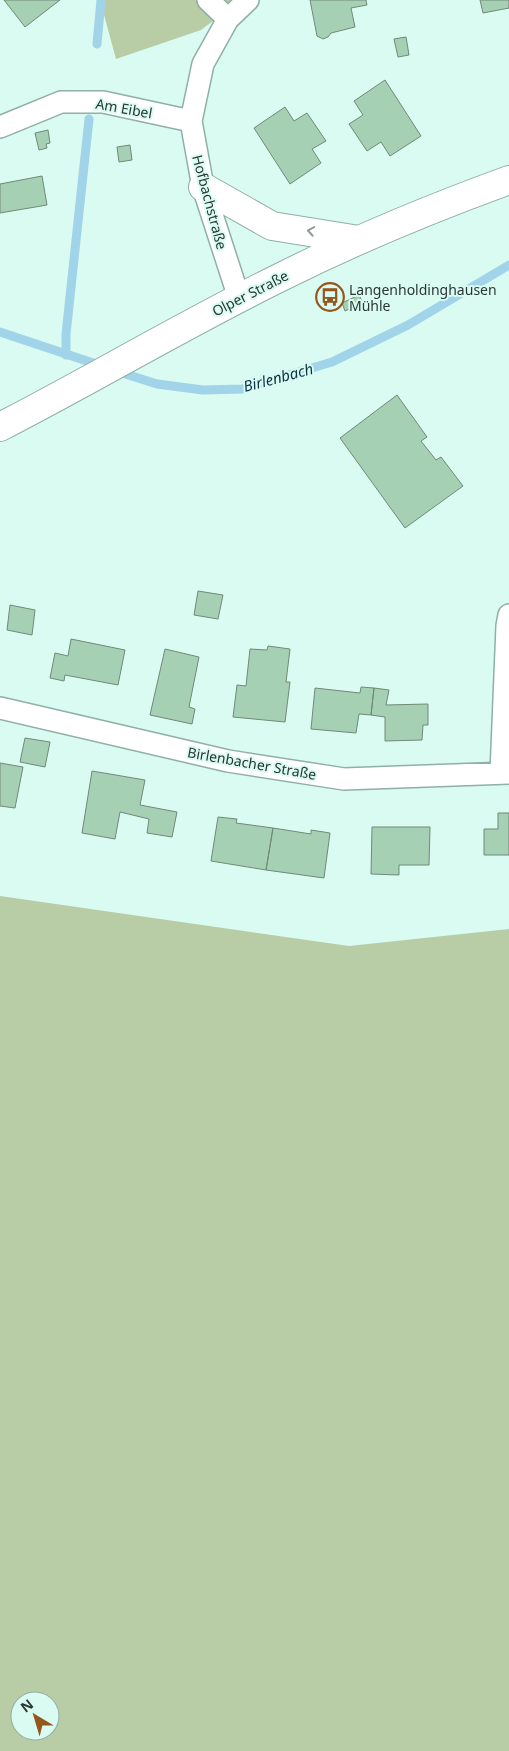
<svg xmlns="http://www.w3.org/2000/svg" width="509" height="1751" font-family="'Noto Sans',sans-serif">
<rect width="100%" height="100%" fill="#d9fbf2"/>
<!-- green -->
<path fill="#b8cda6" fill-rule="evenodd" d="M100,0H241L201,30L116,59Z
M0,896L349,946L509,929V1751H0ZM20,1701H50V1731H20Z"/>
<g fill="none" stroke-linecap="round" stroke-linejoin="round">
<!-- stream -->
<path stroke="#a1d3e9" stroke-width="9" d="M97,44L101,0
M0,332L102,366
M66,355V334L89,119
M116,371L157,384L203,390L242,389L332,362L408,325L509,265"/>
</g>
<!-- building -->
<path fill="#a6d0b3" stroke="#718978" d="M4,0H60L25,27Z
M310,0H366L367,5L351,8L355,27L331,33L328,37L323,39L317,36Z
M480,0H509V8L483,13Z
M406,37L409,55L398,57L394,39Z
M385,80L421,136L390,156L381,142L367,151L349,124L363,115L354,101Z
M285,107L294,121L307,113L326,141L312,149L321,163L290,184L254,128Z
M48,130L50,143L46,144L47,148L39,150L35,133Z
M130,145L132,160L119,162L117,147Z
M42,176L47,205L0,213V184Z
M359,295L363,303L345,311L342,303Z
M397,395L427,437L421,441L436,460L441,457L463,486L405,528L340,438Z
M198,591L223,595L218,619L194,615Z
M10,605L35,610L32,635L7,630Z
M71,639L125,650L118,685L65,675L64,681L50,678L55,653L68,656Z
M268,646L290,649L286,682H290L285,722L233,717L237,685L246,686L250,649L267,650Z
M165,649L199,657L189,707L195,709L192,724L150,715Z
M361,687L374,688L371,715L359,714L356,733L311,729L315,688L360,693Z
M374,688L389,690L386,705L428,704V725H423L422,740L385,741V717L371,715Z
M25,738L50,742L45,767L20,762Z
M0,763L23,767L15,808L0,806Z
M92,771L145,780L140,805L177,812L172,837L147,833L149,819L120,812L115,839L82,833Z
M498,813H509V855H484V829H498Z
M218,817L237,819L236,823L273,828L266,870L211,861Z
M372,827H430L429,865H399V875L371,874Z
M273,828L311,834V830L330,833L324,878L266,870Z"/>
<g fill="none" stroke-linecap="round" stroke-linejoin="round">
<defs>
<path id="street" d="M208,0L228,19
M0,127L61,102H103L191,121
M239,298L203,187L191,121L203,64L228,19L248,0
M0,708L228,761L344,779L509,773
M501,773L507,626L509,615"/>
<path id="secondary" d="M203,187L272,226L359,240
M0,427C95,378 187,323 283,276C357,239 432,208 509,180"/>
</defs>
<!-- street casing -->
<use href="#street" stroke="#8fafa7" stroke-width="24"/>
<!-- secondary casing -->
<use href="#secondary" stroke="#8fafa7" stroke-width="30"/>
<!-- street -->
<use href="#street" stroke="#fff" stroke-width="21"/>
<!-- secondary -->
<use href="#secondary" stroke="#fff" stroke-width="28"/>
</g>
<!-- one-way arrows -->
<defs><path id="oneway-chevron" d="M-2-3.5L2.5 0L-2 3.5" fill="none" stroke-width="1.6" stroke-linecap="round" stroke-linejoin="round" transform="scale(1.25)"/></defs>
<use stroke="#949b9a" href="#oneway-chevron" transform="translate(311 231) rotate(-170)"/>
<!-- icons -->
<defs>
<symbol id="bus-ring" viewBox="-11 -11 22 22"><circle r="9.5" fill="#d9fbf2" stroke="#94561b" stroke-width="1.5"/><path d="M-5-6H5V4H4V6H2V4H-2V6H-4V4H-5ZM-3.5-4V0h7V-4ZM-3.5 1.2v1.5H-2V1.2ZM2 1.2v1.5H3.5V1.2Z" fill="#94561b"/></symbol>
</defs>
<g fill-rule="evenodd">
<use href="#bus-ring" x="314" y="281" width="32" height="32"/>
</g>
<g text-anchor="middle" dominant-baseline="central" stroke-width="4" stroke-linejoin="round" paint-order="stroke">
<!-- street labels -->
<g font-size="14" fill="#2a3734" stroke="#d9fbf2">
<text transform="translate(124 108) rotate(10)">Am Eibel</text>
<text transform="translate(210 202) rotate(75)">Hofbachstraße</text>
<text transform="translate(250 293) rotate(-27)">Olper Straße</text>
<text transform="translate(252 763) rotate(10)">Birlenbacher Straße</text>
</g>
<!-- poi labels -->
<g font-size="14" fill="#2a3734" stroke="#d9fbf2" text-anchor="start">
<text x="349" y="289">Langenholdinghausen<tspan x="349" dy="16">Mühle</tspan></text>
</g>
<!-- water labels -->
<g font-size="15" font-style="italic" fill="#053343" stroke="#d9fbf2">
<text transform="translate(278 377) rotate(-15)">Birlenbach</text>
</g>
</g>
<!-- north arrow -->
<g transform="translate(35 1716) rotate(322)"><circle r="24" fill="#d9fbf2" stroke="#93ada6"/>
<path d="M0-4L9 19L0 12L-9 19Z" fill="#94561b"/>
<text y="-8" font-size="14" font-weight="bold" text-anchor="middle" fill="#2a3734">N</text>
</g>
</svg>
